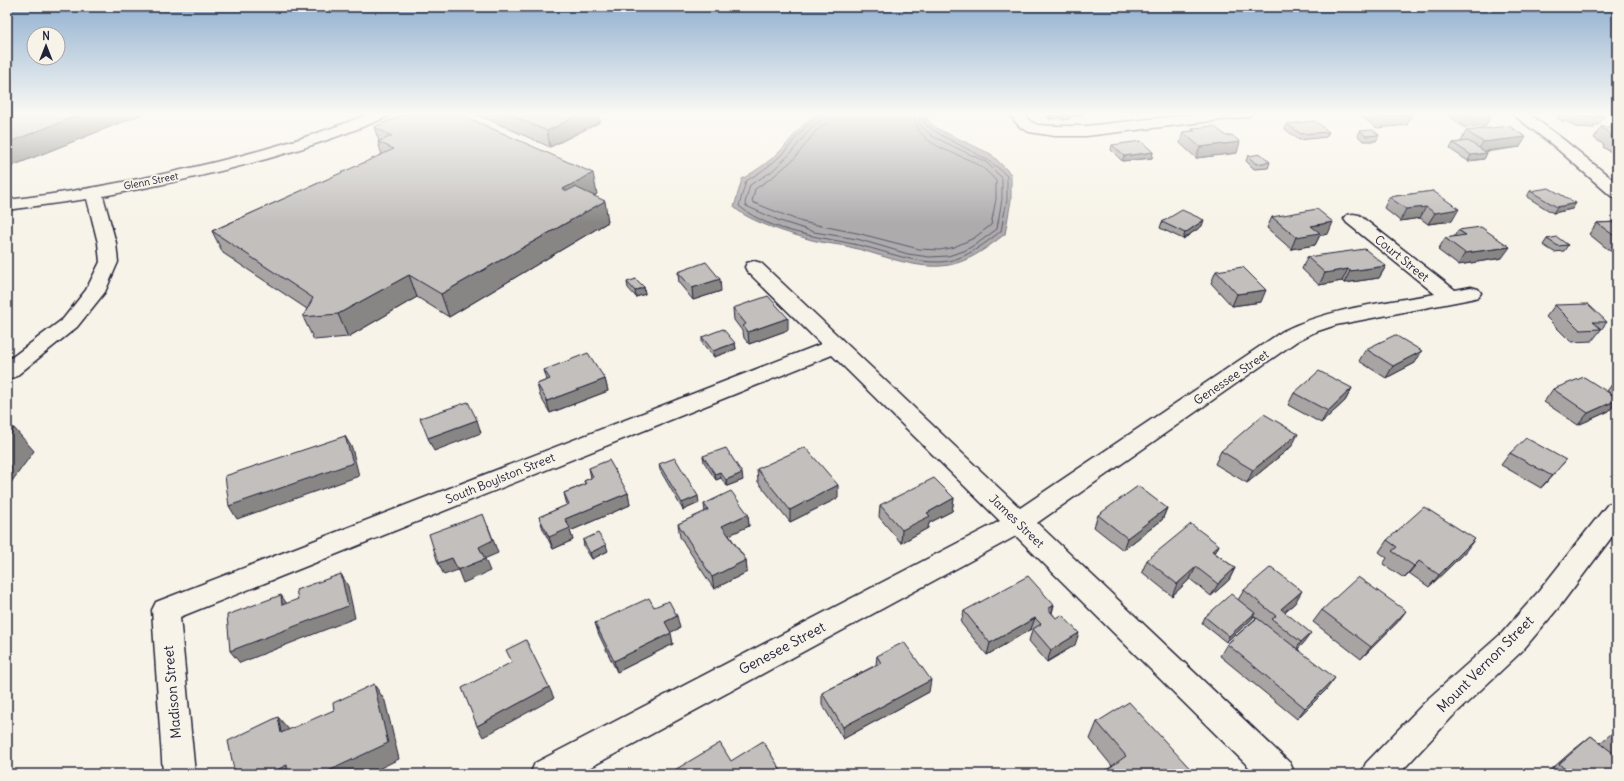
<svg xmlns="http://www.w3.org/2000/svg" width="1624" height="781" font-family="Delius,sans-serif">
<rect width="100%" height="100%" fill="#f7f3e8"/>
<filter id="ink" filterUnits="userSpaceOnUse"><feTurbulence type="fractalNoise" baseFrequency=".025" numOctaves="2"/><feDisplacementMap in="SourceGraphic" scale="8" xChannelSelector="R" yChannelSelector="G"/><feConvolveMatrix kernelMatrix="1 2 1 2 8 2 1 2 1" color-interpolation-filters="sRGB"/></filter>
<g filter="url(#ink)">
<!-- water -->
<path fill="#aeabad" stroke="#76747f" d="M816,113H929L927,120L938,129L991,154L1011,174V200L1005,234C985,249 967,264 941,266C912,268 882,255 854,248C840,244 826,244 812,240C791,234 749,222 734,207L742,179C757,170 772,160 784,147C795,135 803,123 816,113Z"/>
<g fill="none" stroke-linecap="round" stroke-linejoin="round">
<!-- shore -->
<path stroke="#5a5969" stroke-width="1" d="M818,113L817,118C804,126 796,139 786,150C774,163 761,172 746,181L739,206C773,234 821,236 862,246C888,252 913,263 940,262C963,261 983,245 1001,231L1007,200V176C983,151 950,145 924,123L925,113
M823,113L820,121L812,127L790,154L771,172L750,185L745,203L746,206L780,221L814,232L857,239L908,254L929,257L948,256L964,251L978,243L997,229L1002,199V178L986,162L932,136L920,125V113
M829,113L826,124L816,131L795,158L774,176L755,189L752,202L802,222L857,233L919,249L940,250L954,247L974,238L991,225L996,199V181C990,174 983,167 975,163C952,150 915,146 914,113"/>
<defs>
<path id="minor" d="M371,113H391L389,116C299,155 200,178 103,196L116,243L118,262L105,292L77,327L15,377L7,379V361L63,319L86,290L100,262L98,243L87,199L7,210V200C61,194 115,184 168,173C237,158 306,140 371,113Z
M1008,113H1023L1030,121L1038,125L1055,126H1086L1204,113H1252L1250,116L1245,117L1086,136H1055L1029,132L1020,127Z
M1353,214L1359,215L1455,290L1471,287L1478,289L1481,293L1478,297L1471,299L1336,325L1315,332L1297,341L1037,523L1290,763L1295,774H1256L1016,536L578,774H530L535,763L1000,521L832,355L180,617L195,774H163L152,610L156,602L821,344L747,271L745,267L747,263L754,261L761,263L1020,508L1283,331C1330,308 1384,303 1435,294L1347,223L1344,219L1347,215Z"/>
<path id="major" d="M1511,113H1528L1564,140L1617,183V197L1611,196L1554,146Z
M1617,501V530L1559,607L1522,651L1452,717L1399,774H1361L1366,763L1430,697L1502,633L1539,591L1608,504Z"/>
</defs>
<!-- minor casing -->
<use href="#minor" stroke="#22223b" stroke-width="3"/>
<!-- major casing -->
<use href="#major" stroke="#22223b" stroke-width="3"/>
<!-- minor -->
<use href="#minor" fill="#f7f3e8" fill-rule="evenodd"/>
<!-- major -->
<use href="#major" fill="#f7f3e8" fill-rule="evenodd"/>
</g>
<!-- wall -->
<path fill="#a7a4a3" stroke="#22223b" d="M474,113H599L600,122L550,147Z
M1043,113H1082L1081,115L1070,117L1069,119L1063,120L1060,118L1049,119Z
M1363,113H1411L1412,114L1407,125L1377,128L1362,117Z
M1445,113H1487L1491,116L1485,127L1465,128Z
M1555,113H1603L1605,115L1598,125H1595L1594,128L1575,127L1566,121L1563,122L1557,118L1558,116Z
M1287,124L1329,132L1326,137L1299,140L1285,129Z
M374,127L597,194L594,196L608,222L449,317L417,297L348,337L314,340L303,317L307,309L223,253L212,231L382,155L378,142L379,141Z
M1601,127H1617V156L1603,147L1604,145L1594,138Z
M1193,128L1237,153L1196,158L1180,143L1183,132L1192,131Z
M1360,131L1379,135L1376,141H1363L1358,136Z
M1466,131L1520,147L1485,152L1487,153L1484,159L1468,161L1450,149L1453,143L1461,142Z
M1112,145L1153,152L1152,158L1122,161L1111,150Z
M1248,156L1270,162L1268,168L1254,169L1246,161Z
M1433,191L1452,221L1428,224L1420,218L1400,221L1384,208L1389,197Z
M1530,191L1576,203L1572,209L1553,213L1527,197Z
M1272,217L1328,234L1320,235L1315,245L1291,249L1267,228Z
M1162,222L1202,226L1183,239L1160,228Z
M1617,222V251H1610L1589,234L1597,223Z
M1458,230L1502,258L1458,265L1438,250L1445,238L1454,237Z
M1547,239L1568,245L1564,251L1554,252L1543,245Z
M1307,257L1386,266L1379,278L1344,283L1342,281L1319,285L1302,269Z
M1216,271L1261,302L1232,306L1211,283Z
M678,272L721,291L693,300L679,283Z
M627,282L644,287L645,294L636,297L628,288Z
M1555,305L1607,322L1592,341L1571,342L1546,317Z
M733,308L788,330L749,344L744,338L743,332L734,320Z
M702,337L735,343L736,349L714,357L702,343Z
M1366,349L1415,363L1386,378L1359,361Z
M544,370L605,379L608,391L550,413L540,396L537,384L547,380Z
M1617,378V402L1609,411L1578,425L1544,402L1553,389L1613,395L1607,391Z
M1352,388L1345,401L1321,423L1288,405L1294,393Z
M1292,446L1247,483L1215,464L1221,451Z
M1510,453L1555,472L1541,488L1501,465Z
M703,456L743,480L727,486L721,478L716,480L704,462Z
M659,464L699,503L683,510L660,470Z
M589,468L628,493L630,505L570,531L573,540L553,549L543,529L539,517L567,505L564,493L585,484L584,481L591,478Z
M757,469L838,498L790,522L758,482Z
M954,498L952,511L929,523L928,528L901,543L879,517L880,505Z
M704,504L748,514L749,526L729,535L746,560L747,572L714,589L680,537L678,524L705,512Z
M1167,508L1162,520L1123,550L1094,527L1098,515Z
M583,540L608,551L592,559L584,547Z
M1387,540L1465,552L1429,587L1409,573L1404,578L1383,564L1387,558L1379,552Z
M1219,545L1215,553L1235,568L1229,580L1211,596L1190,579L1172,596L1142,572L1147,560Z
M1244,590L1295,603L1284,612L1303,644L1298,649L1326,690L1297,719L1220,656L1227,644L1256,618L1254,616L1252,619L1226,642L1202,623L1205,617L1238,600Z
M1054,605L1052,613L1075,645L1047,662L1029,641L1032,630L1031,629L987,655L961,623L964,611Z
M654,607L680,628L670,632L673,644L617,672L599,635L595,623Z
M1322,610L1397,623L1361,659L1313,622Z
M877,656L929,692L843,739L822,704V693L876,665Z
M1097,722L1195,774L1112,766L1090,739Z
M1617,729V774H1546L1571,752L1591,736L1600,743Z"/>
<!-- shaded-wall -->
<path fill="#888684" stroke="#22223b" d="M84,113H145L7,168V143Z
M583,113H599L600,122L550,147L547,131Z
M1050,113H1061L1060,118L1049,119Z
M1064,113H1082L1081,115L1070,117L1069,119L1063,120Z
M1526,137L1520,147L1477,152L1483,142Z
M1240,142L1237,153L1196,158L1200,147Z
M1153,152L1152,158L1122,161L1124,156Z
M1487,153L1484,159L1468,161L1471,155Z
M593,173L597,194L567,210L563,189Z
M605,201L608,222L449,317L441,294Z
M1576,203L1572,209L1553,213L1557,207Z
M1426,207L1420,218L1400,221L1406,209Z
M1459,209L1452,221L1428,224L1435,213Z
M1204,220L1202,226L1183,239L1185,233Z
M1333,222L1328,234L1320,235L1315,245L1291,249L1296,237L1311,226Z
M1510,247L1502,258L1458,265L1465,253Z
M1386,266L1379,278L1344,283L1350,271Z
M1348,269L1342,281L1319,285L1325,273Z
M409,275L417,297L348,337L338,314Z
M720,279L721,291L693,300L692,288Z
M644,287L645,294L636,297L635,291Z
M1266,290L1261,302L1232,306L1237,294Z
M788,318V330L749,344L748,332Z
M735,343L736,349L714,357L713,351Z
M1422,351L1415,363L1386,378L1393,366Z
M605,379L608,391L550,413L547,401Z
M1352,388L1345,401L1321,423L1328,411Z
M1617,400V402L1609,411L1578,425L1588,413Z
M477,420L481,433L434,451L428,438Z
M14,428L34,451L7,488V438Z
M1298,434L1292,446L1247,483L1253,470Z
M345,436L352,448L359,476L237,519L229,506Z
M1566,460L1555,472L1541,488L1552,476Z
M720,472L721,478L716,480L715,474Z
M742,473L743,480L727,486L726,480Z
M838,485V498L790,522V510Z
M628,493L630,505L570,531L573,540L553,549L549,537L565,519Z
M698,496L699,503L683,510L682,503Z
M954,498L952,511L929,523L928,528L901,543L902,530L927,513Z
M1167,508L1162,520L1123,550L1127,538Z
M748,514L749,526L723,538L722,526Z
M488,526L498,553L484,559L479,547Z
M1475,539L1465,552L1429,587L1439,575Z
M606,545L608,551L592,559L590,553Z
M1219,545L1213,557L1212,551Z
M452,558L458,570L444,575L438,563Z
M485,559L490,571L463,583L458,570Z
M746,560L747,572L714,589L712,577Z
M1419,561L1409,573L1404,578L1414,566Z
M1196,567L1190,579L1172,596L1177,584Z
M1235,568L1229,580L1211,596L1218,584Z
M341,574L348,586L355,618L240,663L230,651Z
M1302,591L1295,603L1274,621L1281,609Z
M281,595L289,607L282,605Z
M1054,605L1050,617L1048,609Z
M1406,611L1397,623L1361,659L1371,647Z
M1255,613L1252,619L1226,642L1229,636Z
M677,616L680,628L667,634L665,622Z
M1035,618L1031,629L987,655L990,643Z
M671,633L673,644L617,672L614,661Z
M1079,633L1075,645L1047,662L1051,650Z
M1311,633L1303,644L1293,654L1301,642Z
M1335,678L1326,690L1297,719L1305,708Z
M931,680L929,692L843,739V727Z
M374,684L385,701L399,759L368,774H322Z
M549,687L554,698L483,737L477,726Z
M278,717L292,733H281Z
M287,765L295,774H268Z
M755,771V774H750Z"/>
<!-- building -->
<path fill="#c2bfbd" stroke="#22223b" d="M7,113H84L7,143Z
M408,113H457L593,173L563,189L567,191L575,187L605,201L441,294L409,275L338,314L303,317L313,298L212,231L394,149L378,142L392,136L374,127Z
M505,113H583L547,131Z
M1376,113H1411L1412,114L1382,117Z
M1465,113H1487L1491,116L1471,117Z
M1577,113H1603L1605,115H1597L1600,117H1582Z
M1315,121L1329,132L1301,134L1287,124Z
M1214,126L1226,136L1232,135L1240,142L1200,147L1183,132L1195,131L1193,128Z
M1509,126L1526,137L1483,142L1466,131Z
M1601,127H1617V140L1610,136H1613Z
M1373,130L1379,135L1366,136L1360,131Z
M1141,141L1153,152L1124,156L1112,145Z
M1468,141L1487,153L1471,155L1453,143Z
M1261,154L1270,162L1256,164L1248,156Z
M1549,188L1576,203L1557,207L1530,191Z
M1433,191L1459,209L1435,213L1426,207L1406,209L1389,197Z
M1317,209L1333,222L1311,226L1320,233L1296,237L1272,217Z
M1182,210L1204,220L1185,233L1162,222Z
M1617,222V238L1597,223Z
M1481,227L1510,247L1465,253L1445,238L1466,235L1458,230Z
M1557,237L1568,245L1558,246L1547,239Z
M1365,249L1386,266L1350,271L1348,269L1325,273L1307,257Z
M706,262L720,279L692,288L678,272Z
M1243,267L1266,290L1237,294L1216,271Z
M636,279L644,287L635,291L627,282Z
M768,296L788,318L748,332L743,326L746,324L733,308Z
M1588,304L1607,322H1593L1601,329L1580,330L1555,305Z
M723,329L735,343L713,351L702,337Z
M1395,335L1422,351L1393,366L1366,349Z
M588,353L605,379L547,401L537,384L550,379L544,370Z
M1319,371L1352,388L1328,411L1294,393Z
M1584,377L1617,398V400L1588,413L1553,389Z
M468,402L477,420L428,438L420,418Z
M1264,414L1298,434L1253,470L1221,451Z
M14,428L7,438V429Z
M345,436L353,463L229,506L225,476Z
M1526,438L1566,460L1552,476L1510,453Z
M805,447L838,485L790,510L757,469Z
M726,448L742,473L726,480L720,472L715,474L703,456Z
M675,458L698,496L682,503L659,464Z
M609,460L628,493L565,519L570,528L549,537L539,517L569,504L564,493L586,484L584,481L593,477L589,468Z
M934,478L954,498L927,513L930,516L902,530L880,505Z
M1138,486L1167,508L1127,538L1098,515Z
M731,491L748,514L722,526L746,560L712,577L678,524L708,510L704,504Z
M1424,507L1475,539L1439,575L1419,561L1414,566L1392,551L1397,547L1387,540Z
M483,514L493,540L479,547L485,559L458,570L452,558L438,563L429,534Z
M1191,524L1219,545L1212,551L1235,568L1218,584L1196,567L1177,584L1147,560Z
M598,533L606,545L590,553L583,540Z
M1271,567L1302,591L1281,609L1311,633L1301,642L1272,619L1276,616L1244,590Z
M341,574L348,606L230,651L227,615L281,595L282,605L298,599L296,590Z
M1028,576L1054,605L1048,609L1056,618L1062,615L1079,633L1051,650L1033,629L1041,624L1035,618L990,643L964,611Z
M1358,577L1406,611L1371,647L1322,610Z
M1231,594L1255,613L1229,636L1205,617Z
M649,598L654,607L669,601L677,616L665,622L671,633L614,661L595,623Z
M1257,618L1335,678L1305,708L1227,644Z
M526,640L549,687L477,726L462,688L512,662L506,650Z
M904,642L931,680L843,727L822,693L881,663L877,656Z
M374,684L388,743L322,774H288L287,765L268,774H235L228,741L278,717L281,733L334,710L333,703Z
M1129,702L1195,774H1101L1126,756L1097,722Z
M1617,730V737L1612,733Z
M1591,736L1617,756V774H1571L1559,764Z
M763,741L783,774H757L755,771L750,774H668L720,743L731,761Z"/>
</g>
<!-- sky -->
<linearGradient id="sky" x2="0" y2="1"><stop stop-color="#91b0d0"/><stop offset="0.51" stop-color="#fbfaf5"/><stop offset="1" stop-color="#fbfaf5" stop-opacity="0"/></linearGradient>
<rect width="1624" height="223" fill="url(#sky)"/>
<g text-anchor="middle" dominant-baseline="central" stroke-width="4" stroke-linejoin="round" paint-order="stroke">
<!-- far-street labels -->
<g font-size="10" fill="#22223b" stroke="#f7f3e8">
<text transform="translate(151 181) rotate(-11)">Glenn Street</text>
</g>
<!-- street labels -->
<g font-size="12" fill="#22223b" stroke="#f7f3e8">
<text transform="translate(1402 258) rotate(39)">Court Street</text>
<text transform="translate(1231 377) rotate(-34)">Genessee Street</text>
<text transform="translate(500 478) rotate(-22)">South Boylston Street</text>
<text transform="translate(1017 521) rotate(44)">James Street</text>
</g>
<!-- near-street labels -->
<g font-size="14" fill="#22223b" stroke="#f7f3e8">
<text transform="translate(782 648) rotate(-28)">Genesee Street</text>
<text transform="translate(1485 664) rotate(-45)">Mount Vernon Street</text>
<text transform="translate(172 692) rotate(-95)">Madison Street</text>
</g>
</g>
<!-- margin -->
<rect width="1624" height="781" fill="none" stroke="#f7f3e8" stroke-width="24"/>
<rect x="12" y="12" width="1600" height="757" fill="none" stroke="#22223b" stroke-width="1.5" filter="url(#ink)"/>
<!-- north arrow -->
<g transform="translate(46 46)"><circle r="19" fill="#f7f3e8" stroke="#a29fa3"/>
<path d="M0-3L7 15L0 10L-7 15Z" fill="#22223b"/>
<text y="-6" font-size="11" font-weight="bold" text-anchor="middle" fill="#22223b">N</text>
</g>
</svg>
